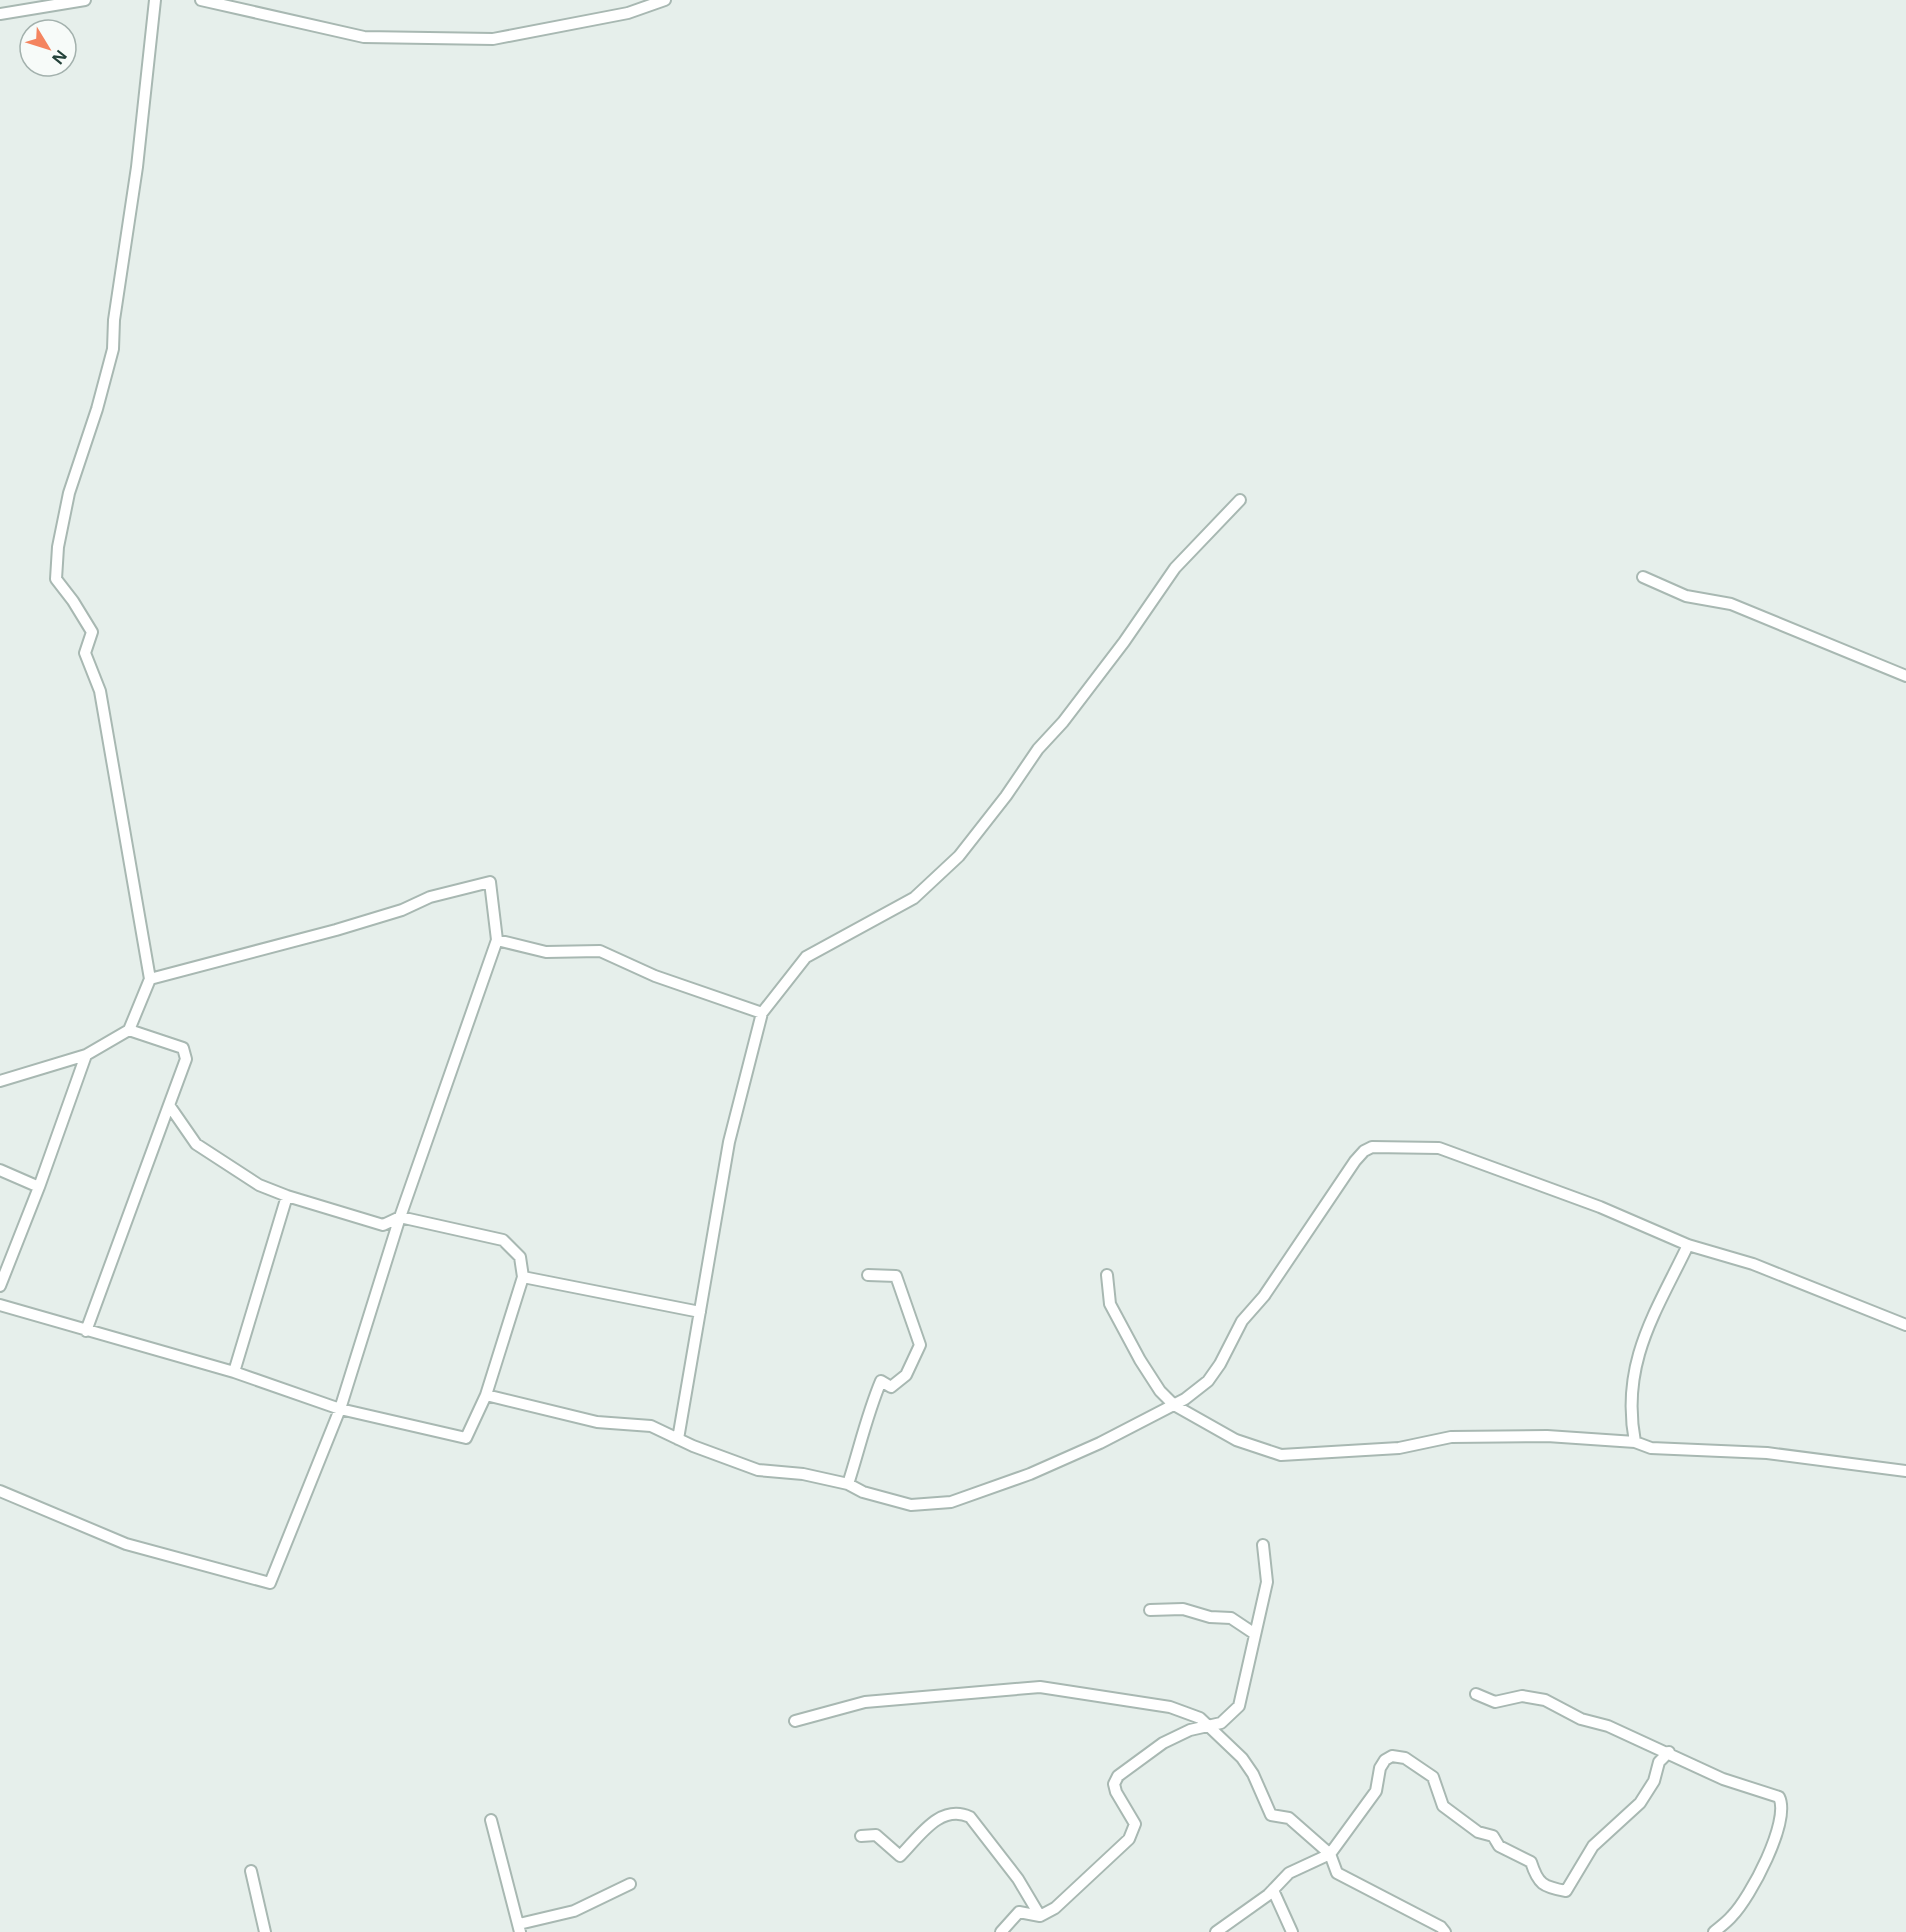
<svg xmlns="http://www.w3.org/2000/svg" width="1906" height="1932" font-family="'Open Sans',sans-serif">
<rect width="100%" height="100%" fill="#e6efeb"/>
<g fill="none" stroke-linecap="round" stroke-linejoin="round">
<defs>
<path id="minor" d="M201,0L364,37L493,39L628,13L665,0
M0,14L85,0
M1643,577L1686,596L1731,604L1906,676
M497,940L546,952L600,951L655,976L762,1013L729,1142L678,1439
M150,979L100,691L85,653L92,632L73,601L56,579L58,547L69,493L97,409L113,349L114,320L137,167L155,0
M762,1013L806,957L914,898L959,856L1006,796L1038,749L1063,722L1124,642L1175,568L1240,500
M129,1030L183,1048L186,1059L169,1105
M0,1081L86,1055L129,1030L150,979L336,930L402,910L430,897L490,882L497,940L400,1217L383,1225L287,1196L259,1185L196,1144L169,1105L86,1331
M0,1170L39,1187
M287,1196L234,1372L340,1409L466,1438L486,1395L597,1422L651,1426L693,1446L758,1470L803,1474L848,1484L863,1492L911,1505L951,1502L1030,1474L1100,1443L1185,1399L1208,1381L1220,1364L1242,1321L1264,1296L1355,1161L1364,1151L1372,1147L1439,1148L1600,1207L1688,1245L1753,1264L1906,1325
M1688,1245C1656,1312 1620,1363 1635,1442L1651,1448L1767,1453L1906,1471
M1107,1275L1110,1304L1140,1360L1160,1391L1174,1405L1236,1440L1281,1455L1399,1448L1451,1437L1547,1436L1635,1442
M523,1277L700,1312
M0,1286L39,1187L86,1055
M0,1305L234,1372
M848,1484C859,1450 867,1414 881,1381L891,1387L906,1375L920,1345L896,1276L868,1275
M0,1491L126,1544L270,1583L340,1409L400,1217L503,1240L520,1257L523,1277L486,1395
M1150,1610L1183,1609L1210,1617L1231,1618L1255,1634
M1476,1694L1495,1702L1522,1696L1545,1700L1581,1719L1608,1726L1723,1779L1779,1797C1791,1821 1750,1898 1732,1916C1727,1922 1720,1927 1714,1932
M795,1721L865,1702L1040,1687L1170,1707L1200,1718L1242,1758L1253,1774L1271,1815L1289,1818L1330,1854L1337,1873L1441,1927L1445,1932
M491,1820L520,1932
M861,1836L876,1835L900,1856C919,1837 940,1803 970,1817L1018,1879L1040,1916
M251,1871L265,1932
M1273,1890L1292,1932
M519,1924L574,1911L630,1884
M1001,1932L1019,1912L1040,1916L1055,1908L1129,1839L1135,1824L1116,1792L1114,1784L1118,1776L1163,1743L1190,1730L1221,1723L1239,1706L1267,1582L1263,1545
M1216,1932L1268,1895L1289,1873L1330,1854L1376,1791L1380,1768L1385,1760L1392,1756L1405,1758L1433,1777L1443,1806L1478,1832L1493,1836L1499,1846L1531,1862C1538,1884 1543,1887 1566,1891L1593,1846L1640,1803L1654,1781L1659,1762L1669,1752"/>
</defs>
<!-- minor casing -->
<use href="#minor" stroke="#a8b8b2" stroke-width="14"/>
<!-- minor -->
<use href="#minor" stroke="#fff" stroke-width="10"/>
</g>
<!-- north arrow -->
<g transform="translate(48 48) rotate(128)"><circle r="28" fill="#f7fbf9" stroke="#a3b1ad" stroke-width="1.5"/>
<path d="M0-4.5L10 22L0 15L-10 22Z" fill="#f4845f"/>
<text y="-9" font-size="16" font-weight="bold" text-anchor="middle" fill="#24423a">N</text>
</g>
</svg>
